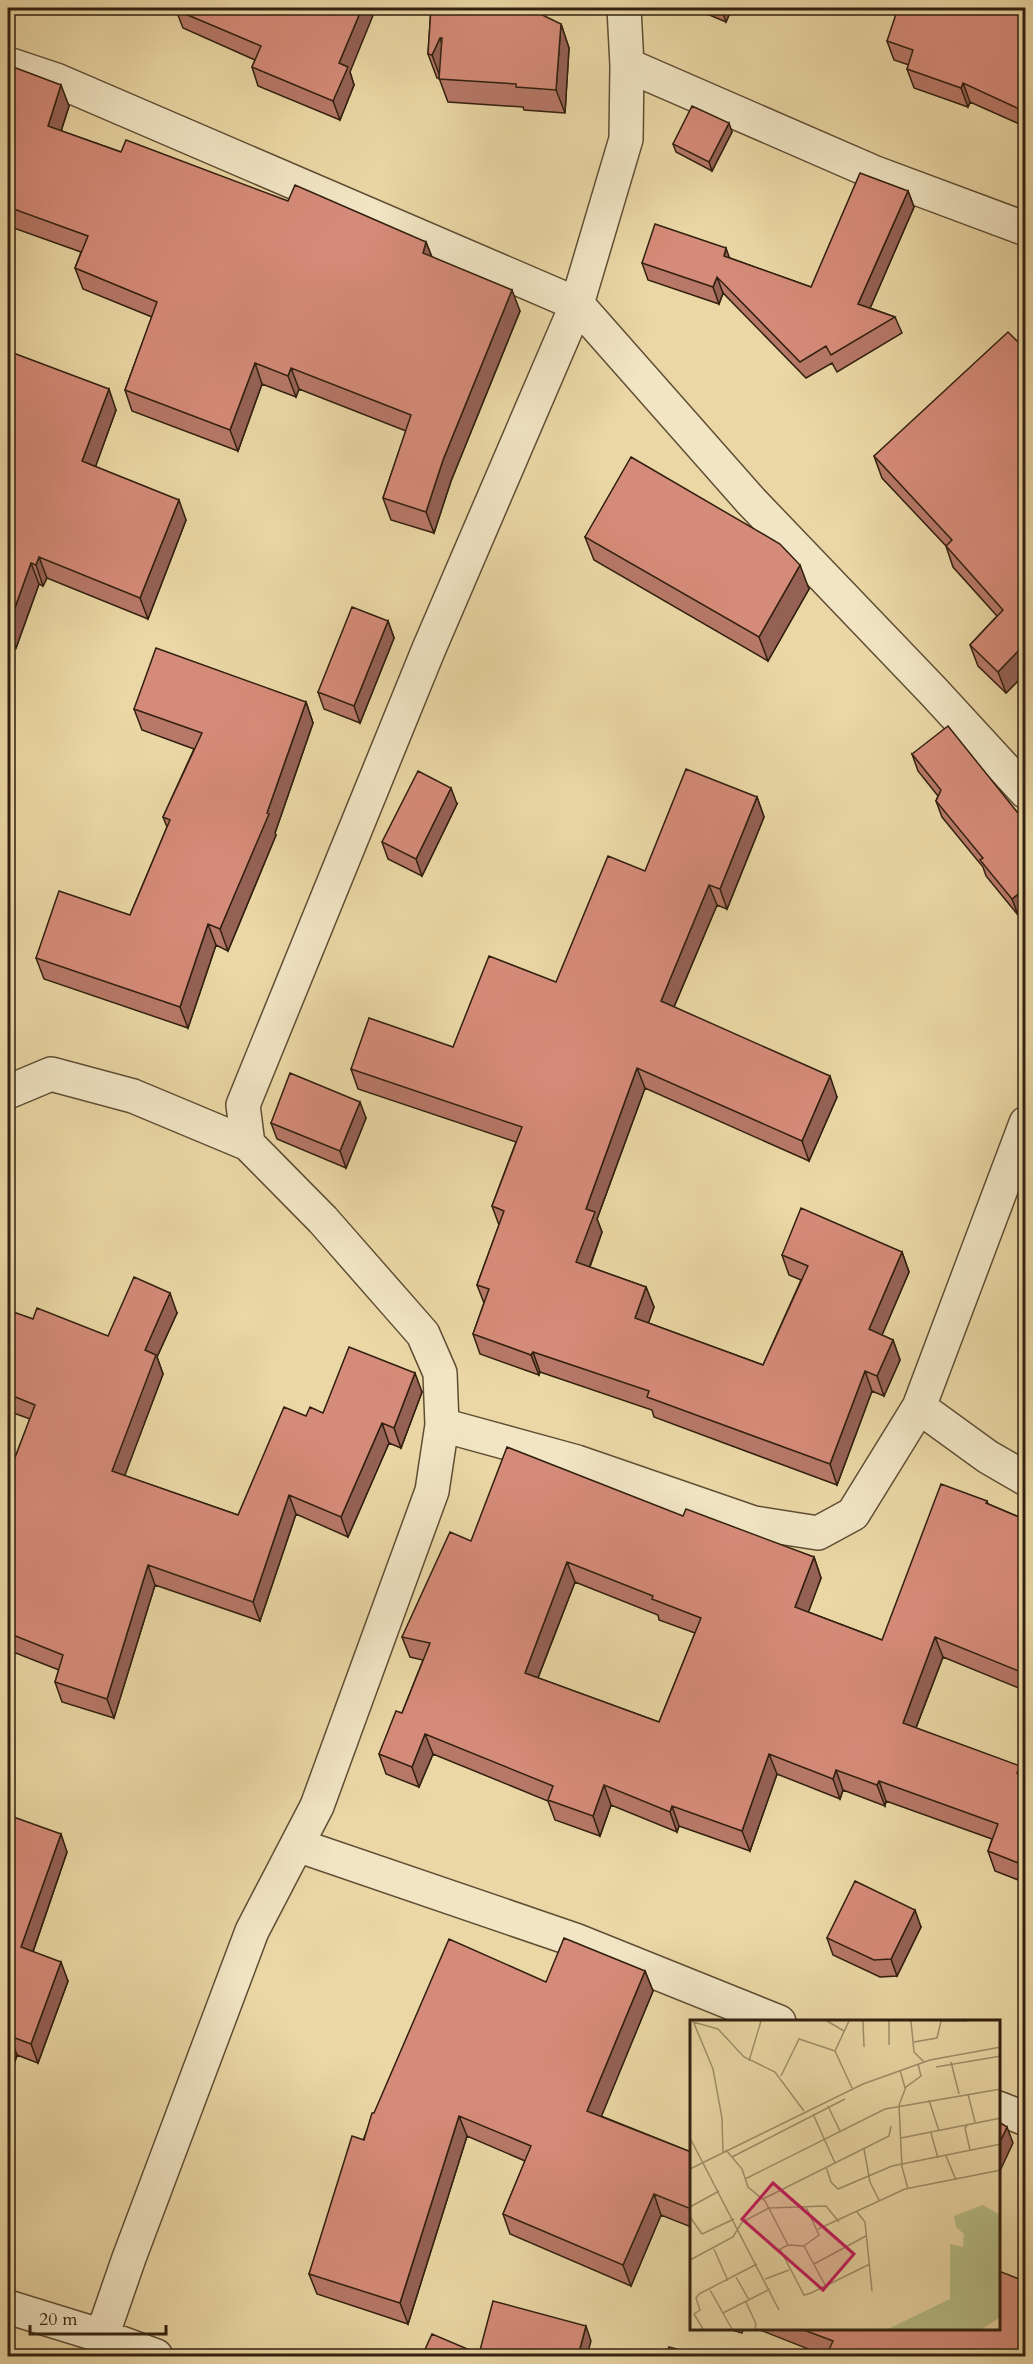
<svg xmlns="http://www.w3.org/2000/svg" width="1033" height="2364" font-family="Cardo,serif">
<rect width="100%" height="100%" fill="#ead7a5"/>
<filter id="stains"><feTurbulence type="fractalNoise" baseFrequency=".00333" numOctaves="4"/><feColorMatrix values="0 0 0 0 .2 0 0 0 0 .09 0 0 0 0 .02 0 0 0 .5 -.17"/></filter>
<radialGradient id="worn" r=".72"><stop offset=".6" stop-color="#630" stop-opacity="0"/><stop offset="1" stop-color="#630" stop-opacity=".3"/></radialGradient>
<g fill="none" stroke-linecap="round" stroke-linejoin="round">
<defs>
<path id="minor" d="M8,64L56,80L577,304L750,500L933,691L1026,792
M627,65L873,172L1026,229
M8,1092L51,1074L133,1096L248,1144L323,1220L423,1334L440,1373L442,1425L432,1491L317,1806L252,1931L129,2258L102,2336
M248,1144L243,1105L428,651L577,304L626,139L627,65L624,8
M919,1407L988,1457L1026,1479
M442,1425L577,1462L754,1523L818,1533L853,1514L919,1407L1026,1123
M297,1845L575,1940L779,2022
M998,2108L1026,2119
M8,2307L102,2336L156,2356"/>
</defs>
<!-- minor casing -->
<use href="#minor" stroke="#5f4e34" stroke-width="36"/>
<!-- minor -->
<use href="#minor" stroke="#f1e5c4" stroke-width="33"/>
</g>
<!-- wall -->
<path fill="#b77868" stroke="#31200f" stroke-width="1.5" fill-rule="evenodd" d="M431,8L561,24L569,48L565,113L524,110L523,107L448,102L439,78H437L428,54Z
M693,8H732L726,22Z
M1026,8V127L970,102L968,107L914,88L907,69L909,65L894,60L887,41Z
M176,10L350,72L354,85L340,120L258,86L252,67L255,60L183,28Z
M8,65L69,106L61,131L121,152L426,242L432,257L520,311L451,481L434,533L391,520L383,498L406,431L299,389L296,397L262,384L238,451L132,411L125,390L152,317L83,289L75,268L81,252L8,226Z
M732,132L712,171L676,152L673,144Z
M908,191L914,207L870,308L895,317L902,333L837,372L832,363L806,378L723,293L719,304L648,280L642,263L730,258L811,287Z
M1026,350V673L1006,693L978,666L970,645L997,616L953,567L946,546L882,478L874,456Z
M8,351L116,410L95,467L186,520L148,619L47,578L43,586L39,584L16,648L11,646L8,655Z
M585,537L809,589L768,661L594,560Z
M388,621L394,638L360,723L324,709L318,692Z
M306,702L313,723L275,833L276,835L228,951L216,945L188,1028L44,979L36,958L130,915L167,827L163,817L194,749L142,730L134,709Z
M912,754L1026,823V910L1018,915L986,876L983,867L942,817L936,801L938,796L918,771Z
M757,797L764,817L727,909L717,905L674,1007L837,1097L809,1161L645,1088L597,1219L602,1232L590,1267L646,1287L654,1307L648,1323L763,1365L801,1280L789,1275L782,1255L902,1252L909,1272L882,1335L893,1340L900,1360L884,1396L872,1391L837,1485L654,1417L652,1410L540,1372L539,1375L480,1354L473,1334L484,1303L477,1285L499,1225L492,1206L516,1142L358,1089L351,1069L453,1047L556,982L645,871Z
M457,804L422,876L388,859L382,842Z
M366,1118L346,1168L277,1139L271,1123Z
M8,1311L33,1319L108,1336L177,1313L157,1357L163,1374L124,1476L238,1515L306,1416L323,1413L422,1392L401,1448L389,1443L348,1537L296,1514L260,1621L155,1585L114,1718L62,1702L55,1682L59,1670L8,1650V1476L30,1419L8,1411Z
M987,1501L988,1504L1026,1520V1691L943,1657L916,1728L1026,1776V1883L995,1871L988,1851L992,1839L886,1801L885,1806L843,1790L840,1799L777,1774L750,1851L679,1826L677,1832L611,1805L600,1836L555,1820L548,1801L433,1754L419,1787L386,1774L379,1754L402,1713L423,1660L410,1657L402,1637L471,1541L683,1516L814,1557L821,1578L808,1612L882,1640ZM575,1582L658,1615L659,1620L695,1633L659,1722L538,1678Z
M8,1815L67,1852L33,1952L68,1981L38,2063L17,2055L8,2083Z
M921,1927L897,1976L880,1977L833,1955L827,1938Z
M645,1971L653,1991L601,2116L691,2152V2227L661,2215L631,2286L510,2234L503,2214L525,2161L467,2136L408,2324L317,2294L309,2274L374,2113L546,1982Z
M732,2330H743L742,2333Z
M760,2330H999L1026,2356H826Z"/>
<!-- shaded-wall -->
<path fill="#956155" stroke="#31200f" stroke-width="1.5" d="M362,8H376L350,72L354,85L340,120L333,101L339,63Z
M721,8H732L726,22Z
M561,24L569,48L565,113L556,90Z
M440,38L448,62L441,79L432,55Z
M963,83L970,102L968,107L961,88Z
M61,85L69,106L56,147L48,126Z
M729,123L732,132L712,171L709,162Z
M908,191L914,207L865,320L858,304Z
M426,242L434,263L423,253Z
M726,248L732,265L724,256Z
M717,277L723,293L719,304L713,287Z
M512,290L520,311L451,481L434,533L426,512L443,460Z
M255,363L262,384L238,451L230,430Z
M291,368L299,389L296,397L288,376Z
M109,389L116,410L90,482L82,461Z
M179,500L186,520L148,619L140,598Z
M39,557L47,578L43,586L36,565Z
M31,563L39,584L16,648L8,627Z
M800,565L809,589L768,661L759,637Z
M388,621L394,638L360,723L354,706Z
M8,637L11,646L8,655Z
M1021,648L1026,660V673L1006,693L998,672Z
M306,702L313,723L275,833L276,835L228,951L220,929L267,813Z
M451,788L457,804L422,876L416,859Z
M757,797L764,817L727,909L720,889Z
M709,885L717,905L668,1021L661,1001Z
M1026,888V910L1018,915L1012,899Z
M208,924L216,945L188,1028L180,1007Z
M637,1068L645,1088L597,1219L602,1232L584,1282L576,1262L586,1209Z
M830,1076L837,1097L809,1161L802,1141Z
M360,1102L366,1118L346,1168L340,1151Z
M902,1252L909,1272L876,1349L869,1329Z
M646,1287L654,1307L643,1339L635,1318Z
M170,1293L177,1313L157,1357L163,1374L119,1491L112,1471L145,1350Z
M893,1340L900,1360L884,1396L877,1376Z
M533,1352L540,1372L539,1375L531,1355Z
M865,1371L872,1391L837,1485L830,1464Z
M415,1373L422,1392L401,1448L394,1428Z
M382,1423L389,1443L348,1537L341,1517Z
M289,1495L296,1514L260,1621L253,1602Z
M814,1557L821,1578L803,1627L795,1607Z
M567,1562L575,1582L532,1693L525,1673Z
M148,1565L155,1585L114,1718L107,1699Z
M935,1637L943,1657L910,1743L903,1723Z
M425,1734L433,1754L419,1787L412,1767Z
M769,1754L777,1774L750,1851L742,1831Z
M1020,1766L1026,1782L1017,1773Z
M836,1770L843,1790L840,1799L833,1779Z
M879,1781L886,1801L885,1806L877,1785Z
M604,1785L611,1805L600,1836L593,1816Z
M672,1806L679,1826L677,1832L670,1812Z
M61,1834L67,1852L28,1966L21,1947Z
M915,1910L921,1927L897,1976L891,1959Z
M61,1962L68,1981L38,2063L31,2044Z
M645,1971L653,1991L595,2132L587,2111Z
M10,2036L17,2055L8,2082V2044Z
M459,2116L467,2136L408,2324L400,2303Z
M1007,2127L1013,2143L999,2173V2144Z
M654,2194L661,2215L631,2286L623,2265Z
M586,2326L591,2341L587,2356H578Z"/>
<!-- building -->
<path fill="#d58b79" stroke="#31200f" stroke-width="1.5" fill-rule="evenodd" d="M177,8H362L339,63L348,67L333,101L252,67L261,46L176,10Z
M431,8H528L561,24L556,90L516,87V84L439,79L442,38H440L432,55L428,54Z
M898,8H1026V112L963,83L961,88L907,69L913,50L887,41Z
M8,65L61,85L48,126L121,152L126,140L288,201L295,185L426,242L423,253L512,290L443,460L426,512L383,498L411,415L291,368L288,376L255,363L230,430L125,390L157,302L75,268L88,236L8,207Z
M692,106L729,123L709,162L673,144Z
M860,173L908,191L858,304L895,317L831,355L826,346L800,362L717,277L713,287L642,263L655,224L726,248L724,256L811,287Z
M1008,332L1026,350V651L1021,648L998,672L970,645L1003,610L946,546L952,540L874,456Z
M8,351L109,389L82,461L179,500L140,598L39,557L36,565L31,563L8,627V422L11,413L8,412Z
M631,457L780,544L800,565L759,637L585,537Z
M352,607L388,621L354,706L318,692Z
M156,648L306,702L267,813L269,814L220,929L208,924L180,1007L36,958L59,891L130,915L170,820L163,817L202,733L134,709Z
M948,726L1026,823V888L1012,899L980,860L983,858L936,801L941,790L912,754Z
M686,769L757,797L720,889L709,885L661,1001L830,1076L802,1141L637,1068L586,1209L595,1212L576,1262L646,1287L635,1318L763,1365L808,1266L782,1255L801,1208L902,1252L869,1329L893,1340L877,1376L865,1371L830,1464L647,1397L649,1391L533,1352L531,1355L473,1334L489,1289L477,1285L504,1211L492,1206L522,1127L351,1069L369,1018L453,1047L489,956L556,982L608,856L645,871Z
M418,771L451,788L416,859L382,842Z
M290,1073L360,1102L340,1151L271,1123Z
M134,1277L170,1293L145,1350L156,1355L112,1471L238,1515L284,1407L306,1416L310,1407L323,1413L349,1347L415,1373L394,1428L382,1423L341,1517L289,1495L253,1602L148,1565L107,1699L55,1682L63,1655L8,1633V1476L35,1405L8,1394V1310L33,1319L37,1308L108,1336Z
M507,1447L683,1516L686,1509L814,1557L795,1607L882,1640L941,1484L987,1501L986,1503L1026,1520V1674L935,1637L903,1723L1020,1766L1017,1773L1026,1776V1866L988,1851L998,1824L879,1781L877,1785L836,1770L833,1779L769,1754L742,1831L672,1806L670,1812L604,1785L593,1816L548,1800L553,1786L425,1734L412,1767L379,1754L396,1711L402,1713L430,1643L402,1637L450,1532L471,1541ZM567,1562L653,1596L652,1599L701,1618L659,1722L525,1673Z
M8,1815L61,1834L21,1947L61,1962L31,2044L10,2036L8,2044Z
M855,1881L915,1910L891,1959L874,1960L827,1938Z
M564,1938L645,1971L587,2111L691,2152V2209L654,2194L623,2265L503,2214L531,2146L459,2116L400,2303L309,2274L352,2136L364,2140L372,2113H374L449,1939L546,1982Z
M999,2122L1007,2127L999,2144Z
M1026,2260V2356H826L833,2341L804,2330H999V2271L1019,2279Z
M493,2301L586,2326L578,2356H422L432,2334L479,2354Z
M669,2347L703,2356H665Z"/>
<!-- overview -->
<g transform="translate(690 2020)">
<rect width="310" height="310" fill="#ead7a5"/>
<path d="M293,185L310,195V297L292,309H198L260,279V224L273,227L274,214L266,207L264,196Z" fill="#b6be87"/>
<path fill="none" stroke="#a08e69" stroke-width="1.5" d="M3,1L23,49L32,98L33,132M137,1L154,11M173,1L174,27M221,1L224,32L234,42M251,1H277M3,2L28,9L54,37L85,52L114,91M224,22L247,18L251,1M199,25V1M145,31L162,68M145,31L159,1M59,41L71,1M261,42L269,74M246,47L311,36M210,50L215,68M91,56L109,19L145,31M278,74L285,102M239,80L249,111M138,86L150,111M123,94L145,143M278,104L275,108L280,130M241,113L248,138M0,118L89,290M211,118L311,98M174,129L180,162L189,180M36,130L52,149L58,167L75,181L98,225M256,136L266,160M42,137L155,79M136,147L141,162L148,169L202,146L311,124M0,149L173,64L240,40L311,27M55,159L195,89L311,69M218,169L212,147L209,85L216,67L231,56L228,44M73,179L199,116L201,106M0,187L29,171M167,192L175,202L182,271M0,197L12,214L44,199M128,209L215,169L311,150M114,226L129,215L116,187M24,229L38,261M0,240L43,217L52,202L79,188L136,186L149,202M124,244L176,216M46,257L59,280M75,259L99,250M135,265L114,226L98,225L90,229L114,275L121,273L180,244M20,270L42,309M9,274L67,244M9,274L6,278L10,290L4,294L13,309M56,282L66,304L65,309M33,293L80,269"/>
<path fill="#c2185b" fill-opacity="0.15" stroke="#c2185b" stroke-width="3" d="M83,163L164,234L133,270L52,199Z"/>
<rect width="310" height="310" fill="none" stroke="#31200f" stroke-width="3"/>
</g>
<!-- margin -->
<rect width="1033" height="2364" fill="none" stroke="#ead7a5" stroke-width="30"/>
<rect x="9" y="9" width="1015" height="2346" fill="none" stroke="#31200f" stroke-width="3"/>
<rect x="15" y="15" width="1003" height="2334" fill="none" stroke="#31200f" stroke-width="1.5"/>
<!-- scale -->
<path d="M30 2325v9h136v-9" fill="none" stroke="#31200f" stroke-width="3"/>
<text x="39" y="2325" font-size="18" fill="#31200f" stroke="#f1e5c4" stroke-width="4.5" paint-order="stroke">20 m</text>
<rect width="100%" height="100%" filter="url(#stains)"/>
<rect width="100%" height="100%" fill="url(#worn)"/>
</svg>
